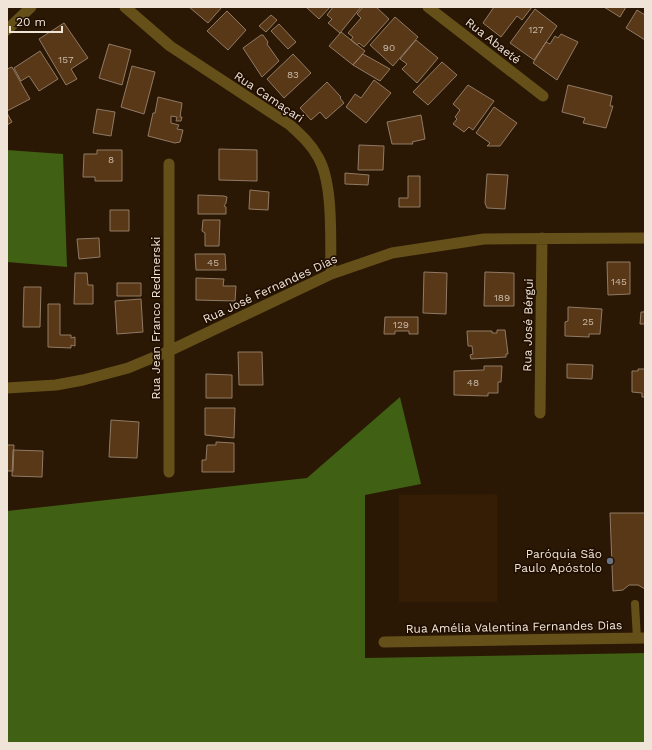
<svg xmlns="http://www.w3.org/2000/svg" width="652" height="750" font-family="'Work Sans',sans-serif">
<rect width="100%" height="100%" fill="#2a1805"/>
<!-- built -->
<path fill="#341d04" d="M497,494V602H399V495Z"/>
<!-- forest -->
<path fill="#406013" d="M7,150L63,154L67,267L7,262Z
M400,397L421,484L365,495V658L645,653V743H7V511L307,478Z"/>
<!-- building -->
<path fill="#583817" stroke="#917a65" d="M189,7H222L208,23Z
M306,7H330L319,19Z
M333,7H361L340,33L328,23L332,19L327,15Z
M363,7H376L389,19L364,47L359,43L357,45L351,40L353,37L348,33L361,18L357,14Z
M494,7H532L522,20L517,16L501,37L483,23Z
M604,7H626L620,17Z
M535,9L557,26L534,60L510,43Z
M637,10L645,15V40L626,28Z
M227,11L246,30L228,50L207,31Z
M271,15L277,20L266,32L259,26Z
M395,17L418,37L393,66L370,45Z
M64,23L88,58L71,69L77,79L66,85L39,39Z
M279,24L296,42L288,49L271,31Z
M341,32L365,51L353,65L329,46Z
M561,34L578,42L557,80L533,63L546,42L550,44L555,36L558,38Z
M261,35H263L268,42L267,44L279,61L262,77L243,48Z
M416,40L438,58L417,83L402,69L407,64L400,59Z
M109,44L131,50L122,85L99,78Z
M40,51L58,79L39,91L29,76L21,81L14,68Z
M293,54L311,73L284,98L267,79Z
M363,54L390,69L380,81L353,65Z
M442,62L457,75L428,105L413,92Z
M132,66L155,72L144,114L121,107Z
M12,67L30,99L7,111V69Z
M374,80L391,93L366,123L346,107L355,94L361,98Z
M327,82L341,97L340,98L344,103L326,119L320,112L311,120L300,108Z
M468,85L494,101L473,130L469,127L464,132L453,124L457,119L455,117L460,110L453,104Z
M568,85L612,96L610,106H613L606,128L583,123L585,118L562,112Z
M158,97L182,103L180,117H182L181,121H176L177,117L171,116V123L179,125L177,129L183,130L180,142L175,143L148,136L153,113H155Z
M494,107L517,123L500,146H487L490,143L476,133Z
M97,109L115,112L111,136L93,133Z
M7,113L12,122L7,125Z
M421,115L425,139L412,142L413,144H392L387,122Z
M359,145L384,146L383,170H358Z
M219,149L257,150V181L219,180Z
M97,150H122V181H95V177H83L84,154H97Z
M345,173L369,175L368,185L345,184Z
M487,174L508,175L505,209L487,208L485,203Z
M408,176H420V207H399V198H408Z
M250,190L269,192L268,210L249,209Z
M198,195L224,196L227,197L226,203L224,206L226,207V214H198Z
M110,210H129V231H110Z
M203,220H220L219,246H205V233L202,231Z
M99,238L100,257L79,259L77,239Z
M195,254H225L226,270H196Z
M607,262H630V294L608,295Z
M424,272L447,273L446,314L423,313Z
M485,272L514,273V306H484Z
M75,273H87L88,285H93V304H74Z
M196,278L224,279L223,286H236L235,301L196,300Z
M117,283H141V296H117Z
M24,287H41L40,327H23Z
M141,299L143,332L117,334L115,301Z
M48,304H60V335H71V338L75,337V346L71,345V348L48,347Z
M568,307L602,309L600,334H589V337L565,336V322L568,321Z
M645,308V324H640L641,312H644Z
M385,317H418V334H409V331H395V334H384Z
M497,330H505L508,354H506V357L471,359L470,355L473,354L472,346H468L467,331H492V333H497Z
M238,352H262L263,385H239Z
M567,364L593,365L592,379L567,378Z
M484,366H502L501,382H498V393H488V396L454,395V371L484,370Z
M638,369H645V397H642V393L632,392V371H638Z
M206,374L232,375V398H206Z
M205,408H235L234,438L205,435Z
M111,420L139,422L137,458L109,457Z
M216,442L234,443V472H202V460H206L207,445H216Z
M7,445H14L13,471H7Z
M13,450L43,451L42,477L12,476Z
M610,513H645V589L638,585H629L623,590L613,591Z"/>
<g fill="none" stroke-linecap="round" stroke-linejoin="round">
<!-- service -->
<path stroke="#65501a" stroke-width="8" d="M635,604L637,639"/>
<!-- minor -->
<path stroke="#65501a" stroke-width="11" d="M125,7L170,46L290,125C301,135 311,144 318,157C334,184 330,242 331,274
M428,7L543,96
M7,30L31,7
M7,388L56,385L83,380L128,368L169,351L331,274L392,253L484,239L645,238
M540,413L542,238
M169,472V164
M384,642L645,638"/>
</g>
<!-- markers -->
<circle fill="#6b7280" stroke="#200f00" stroke-width="1.5" cx="610" cy="561" r="4"/>
<g text-anchor="middle" dominant-baseline="central" stroke-width="3.5" stroke-linejoin="round" paint-order="stroke">
<!-- number labels -->
<g font-size="10" fill="#cab9a8">
<text x="536" y="29">127</text>
<text x="389" y="47">90</text>
<text x="66" y="59">157</text>
<text x="293" y="74">83</text>
<text x="111" y="159">8</text>
<text x="213" y="262">45</text>
<text x="619" y="281">145</text>
<text x="502" y="297">189</text>
<text x="588" y="321">25</text>
<text x="401" y="324">129</text>
<text x="473" y="382">48</text>
</g>
<!-- street labels -->
<g font-size="12" fill="#f0e4d8" stroke="#200f00">
<text transform="translate(493 41) rotate(38)">Rua Abaeté</text>
<text transform="translate(269 97) rotate(34)">Rua Camaçari</text>
<text transform="translate(270 289) rotate(-25)">Rua José Fernandes Dias</text>
<text transform="translate(156 318) rotate(-90)">Rua Jean Franco Redmerski</text>
<text transform="translate(528 325) rotate(-89)">Rua José Bérgui</text>
<text transform="translate(514 627) rotate(-1)">Rua Amélia Valentina Fernandes Dias</text>
</g>
<!-- poi labels -->
<g font-size="12" fill="#f0e4d8" stroke="#200f00" text-anchor="end">
<text x="602" y="554">Paróquia São<tspan x="602" dy="14">Paulo Apóstolo</tspan></text>
</g>
</g>
<!-- border -->
<rect width="652" height="750" fill="none" stroke="#f0e4d8" stroke-width="16"/>
<!-- scale -->
<path d="M10 26v6h52v-6" fill="none" stroke="#f0e4d8" stroke-width="2"/>
<text x="16" y="26" font-size="12" fill="#f0e4d8" stroke="#200f00" stroke-width="3" paint-order="stroke">20 m</text>
</svg>
